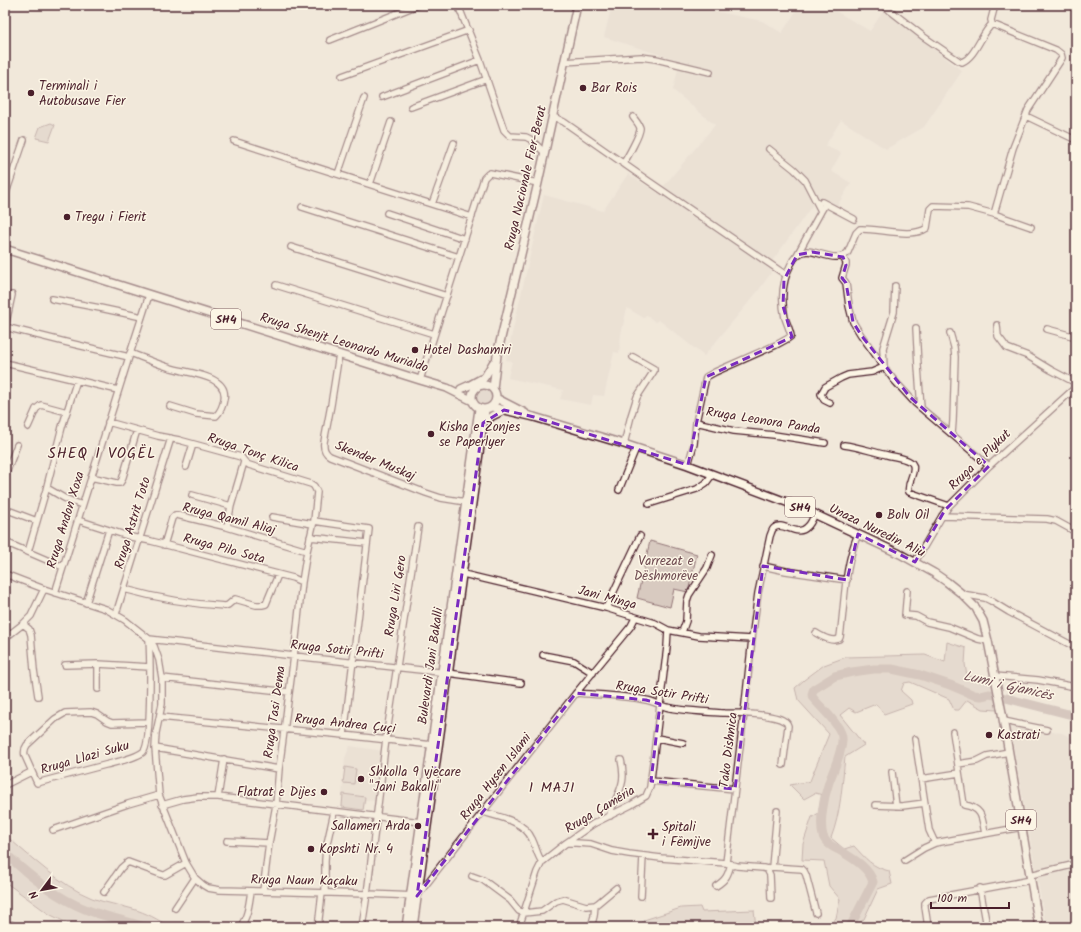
<svg xmlns="http://www.w3.org/2000/svg" width="1081" height="932" font-family="Kalam,sans-serif">
<rect width="100%" height="100%" fill="#f1e8da"/>
<filter id="ink" filterUnits="userSpaceOnUse"><feTurbulence type="fractalNoise" baseFrequency=".025" numOctaves="2"/><feDisplacementMap in="SourceGraphic" scale="8" xChannelSelector="R" yChannelSelector="G"/><feConvolveMatrix kernelMatrix="1 2 1 2 8 2 1 2 1" color-interpolation-filters="sRGB"/></filter>
<g filter="url(#ink)">
<!-- built -->
<path fill="#e4d9cd" d="M612,5H666L692,11L694,7L762,21L782,33L800,5H825L870,31L884,10L962,71L924,127L886,149L841,120L825,146L841,153L831,171L851,183L837,206L814,203L773,260L771,273L758,291L704,356L659,320L655,322L647,315L644,318L627,308L621,334L619,353L614,352L604,396L593,395L591,405L560,399L563,390L508,378L512,361L506,360L544,195L603,211L628,174L658,193L715,125L673,90L680,61L604,37Z
M1010,727L1062,733L1076,740V927H1046Z
M350,746L383,751L376,801L366,800L364,810L341,807L345,758Z"/>
<!-- green -->
<path fill="#d8cac0" stroke="#917476" d="M51,123L55,125L49,141L36,138L40,127Z
M476 397a8 8 0 1 1 16 0a8 8 0 1 1-16 0Z
M650,541L697,554L688,592L674,589L670,607L637,598Z
M947,642L966,648L965,664L967,676L993,680L997,710L983,709L967,700L959,710H954L949,699L910,682L904,683L901,691L911,700L912,704L884,714L876,704L856,712L849,708L840,715L864,745L845,757C842,785 841,812 831,838L844,849L854,846C866,859 872,867 889,871L892,884L878,889L864,919L857,925L856,927H829L836,918L840,899L829,886L824,861L802,860L803,844L812,817L824,810L827,796L815,793L804,799L790,785L810,781L829,734L798,700L795,688L804,680L824,665L846,657L925,655L945,662Z
M345,767L356,769L354,784L343,783Z
M343,794L365,797L363,810L342,807Z
M5,835C31,857 60,885 92,898C105,903 120,905 133,909C146,913 158,919 169,927H75L49,914L5,882Z
M700,907L702,912L754,910L756,927H640L644,920L681,908Z"/>
<g fill="none" stroke-linecap="round" stroke-linejoin="round">
<!-- river -->
<path stroke="#b6a19c" stroke-width="9" d="M5,853C28,875 55,897 85,909C104,917 125,920 144,927
M679,927L685,926L694,927
M850,927L873,882C869,867 852,858 839,850C833,847 826,844 823,836C819,821 824,797 829,782C833,771 846,744 841,733C835,719 822,709 813,698C811,694 812,692 814,689L835,676L852,672L874,669H892L920,675L950,685L974,695L981,696L990,694L1076,716"/>
<defs>
<path id="minor" d="M458,5L480,60L504,130L510,136L526,137L530,139L544,152
M992,24L991,20L995,5
M330,40L418,5
M564,62L641,57L656,59L710,72
M342,76L469,30
M382,97L480,60
M411,107L487,79
M1026,116L1076,140
M552,118H556L564,122L647,180L786,275
M234,141L472,217
M769,149L794,169L805,180L821,211
M623,164C627,158 641,133 640,128C639,124 635,120 633,117
M338,174L364,98
M370,184L391,122
M5,196L24,140
M822,202L854,219
M432,204L454,143
M302,207L459,257
M387,213L465,239
M994,214L1031,227
M291,247L447,296
M797,255L825,204
M843,257L846,263V265L842,278L846,283L849,306L853,322L861,335L893,379L915,403L989,466
M276,285L434,334
M52,299L100,308L142,317
M997,325L998,336L1007,348L1028,356L1051,370L1076,383
M5,327L69,343L129,357
M5,328L12,295
M916,328L918,366L921,408
M1047,329L1076,337
M950,333L954,347L955,357L953,421L952,434
M130,353C144,358 157,364 171,368C187,373 229,375 224,399C223,406 221,411 216,416L196,414L170,406
M339,354L331,405L324,442C323,449 325,453 330,456L426,493L441,498L466,502
M5,363L118,390
M420,380L484,178L488,174L490,173L538,183
M830,403L824,400L821,394L825,387L841,378L848,375L872,372L884,367L883,348L894,312L895,286
M108,422L158,436L179,440L241,457C244,460 244,463 249,465L311,484L314,486L317,492L314,521L307,551L302,582L294,656L279,769L276,805L269,843L263,891
M696,422L734,431L774,435L825,443
M28,427L36,409L41,405L67,412
M624,444L631,416L637,397L654,371V369L633,357
M844,445C859,447 873,452 887,455C895,457 902,457 909,461C911,462 912,462 913,465C916,474 906,483 909,492L949,506
M688,465L694,444L696,422L706,377L715,372L776,345L787,339L791,336C790,330 787,324 785,318C781,300 782,281 791,264C794,257 799,252 807,251C818,251 839,264 848,252L856,233L860,229C879,228 911,239 927,228L930,209L933,206L968,207L994,214L1013,148L1028,110L1062,58L1061,54L1056,50L992,24C981,34 976,56 962,62L959,61L924,37L883,5
M186,467L193,444
M5,476L17,445
M91,477L117,483H120L122,480L137,430
M47,488L64,498L82,505
M619,490L636,448
M192,495L231,506
M649,504L697,489L706,483L712,475
M5,509L37,521
M942,516L1047,519L1056,521L1076,532
M272,517L313,524
M78,520L131,537L151,541L293,578L302,582
M314,521L369,529L344,735
M227,527L231,506L244,462
M310,537L367,543
M5,542L63,567
M164,545L172,518L175,515H177L227,527L307,551
M28,552L46,490L62,427L77,380
M915,562L942,516L949,506L989,466L1076,387
M763,566L786,571L847,580
M459,573L606,608L655,623L668,630L699,636L752,639
M5,574L44,589L106,609L125,620L149,639L154,646L159,660L162,678V704L156,733L155,748L159,795L186,863L195,878L203,885L208,888L220,890L367,894L417,896L576,693L631,626L635,618
M124,589C160,599 188,604 225,606L228,605L235,599L256,605H262L266,604L268,599L278,575
M907,591L905,615L916,616L927,622L949,627L978,639L988,641
M55,593L129,357L149,295
M962,594L985,598L991,601L1009,612L1075,647
M86,603L109,530
M606,608L640,536
M116,614L171,438
M23,624L29,629L31,635L34,670L38,696
M682,632L686,621L687,601L689,595L707,568L712,555
M816,633C823,637 831,642 839,639L840,637C845,602 844,567 858,534
M5,638L23,624L31,616L44,589
M543,655L574,661L593,673
M65,665L98,664L150,667
M995,676L1038,680L1076,687
M162,678L289,692
M98,689V664
M576,693C599,695 623,695 646,700C653,701 659,705 666,707C683,711 707,712 724,713C737,713 774,714 784,721C787,722 787,723 788,726L783,765
M160,717L344,735L432,745
M1004,721L1047,730
M148,722L112,723L107,721L97,714L91,712L65,713L55,719L27,745C24,749 24,752 25,756L37,783C59,777 82,771 105,765C116,762 134,759 143,752C152,745 150,655 149,639L294,656L448,673L521,683
M953,732L964,805C983,808 982,818 985,834
M657,738L683,743
M915,739L929,830L935,843
M155,748L279,769
M958,764L977,761L987,756L1009,752
M892,772L896,806
M921,779L959,773
M651,781L735,789
M5,785L31,772
M218,797L224,759
M162,805L183,799L198,797H218L421,822
M875,805L902,806L925,803
M483,812C500,817 524,821 532,839C536,847 537,855 542,862
M610,816C610,810 613,806 615,801C623,785 625,777 621,760
M53,830L128,804L159,795
M227,841L269,843
M566,843H576L591,844L612,851L629,854L661,858L726,863L737,866L763,868L767,869L772,867L802,869L804,871L806,875L816,913
M905,860L924,848L935,843L1022,827
M726,863L744,713L752,639L758,593L770,536C771,534 772,529 774,528C782,520 797,538 807,527C811,524 813,518 815,513
M772,867L777,811
M767,869L770,875L771,898
M1030,875L1076,864
M472,876L483,880L510,900L519,911L524,913L542,911L556,901L563,899L586,906L595,905L594,916L591,927
M716,886C726,880 728,875 731,864
M980,888L987,927
M104,892L121,868L128,862L163,875H165L186,863
M325,893V860L326,848L334,812
M641,896L643,856
M595,905L598,903L616,888
M175,908L195,878
M10,927L12,925
M240,927C248,917 249,904 251,891
M318,927L322,893
M362,927L367,894L386,739L418,527
M519,927L537,872L542,862L566,843L593,824L631,805L646,796L650,787L667,647L668,630
M928,927L925,907V903L929,899L1031,880"/>
<path id="major" d="M5,249L420,380L447,388L471,400
M472 397a12 12 0 1 1 24 0a12 12 0 1 1-24 0Z
M478,386L486,375L493,363
M461,389L470,385L481,379
M493,389L497,355L538,183L577,5
M496,398L525,413
M492,407L534,417L624,444L688,465L797,506L900,554L934,573L947,582L962,594L976,608L979,614L983,621L988,641L1002,713L1039,927
M483,423L492,416L504,410
M406,927L479,409
M413,927L485,410"/>
</defs>
<!-- minor casing -->
<use href="#minor" stroke="#4a1f2b" stroke-width="8"/>
<!-- major casing -->
<use href="#major" stroke="#4a1f2b" stroke-width="10"/>
<!-- minor -->
<use href="#minor" stroke="#fcf5e5" stroke-width="5.5"/>
<!-- major -->
<use href="#major" stroke="#fcf5e5" stroke-width="7"/>
</g>
</g>
<!-- marked area -->
<path d="M0 0H1081V932H0ZM812,252L843,257L846,265L842,278L846,283L853,322L861,335L910,397L989,466L945,510L915,562L858,534L847,580L763,566L735,789L651,781L660,704L646,700L576,693L417,896L483,423L504,410L534,417L688,465L706,377L792,337L783,306L784,280L797,255Z" fill="#f1e8da" fill-opacity=".55" fill-rule="evenodd"/>
<path fill="none" stroke="#7b2cbf" stroke-width="3" stroke-dasharray="8 5" stroke-linejoin="round" d="M812,252L843,257L846,265L842,278L846,283L853,322L861,335L910,397L989,466L945,510L915,562L858,534L847,580L763,566L735,789L651,781L660,704L646,700L576,693L417,896L483,423L504,410L534,417L688,465L706,377L792,337L783,306L784,280L797,255Z"/>
<!-- markers -->
<g fill="#4a1f2b" stroke="#fcf5e5" stroke-width="1.5">
<circle cx="583" cy="88" r="4"/>
<circle cx="31" cy="93" r="4"/>
<circle cx="67" cy="217" r="4"/>
<circle cx="415" cy="350" r="4"/>
<circle cx="431" cy="434" r="4"/>
<circle cx="879" cy="515" r="4"/>
<circle cx="989" cy="735" r="4"/>
<circle cx="361" cy="779" r="4"/>
<circle cx="324" cy="792" r="4"/>
<circle cx="418" cy="826" r="4"/>
<path d="M651 828h4v4h4v4h-4v4h-4v-4h-4v-4h4z"/>
<circle cx="311" cy="849" r="4"/>
</g>
<g text-anchor="middle" dominant-baseline="central" stroke-width="3" stroke-linejoin="round" paint-order="stroke">
<!-- shield labels -->
<g fill="#fcf5e5" stroke="#7f5f63" stroke-width="1">
<rect x="211" y="309" width="30" height="20" rx="3"/>
<rect x="785" y="497" width="30" height="20" rx="3"/>
<rect x="1006" y="810" width="30" height="20" rx="3"/>
</g>
<g font-size="12" font-weight="bold" fill="#4a1f2b">
<text x="226" y="319">SH4</text>
<text x="800" y="507">SH4</text>
<text x="1021" y="820">SH4</text>
</g>
<!-- poi labels -->
<g font-size="13" fill="#4a1f2b" stroke="#fcf5e5" text-anchor="start">
<text x="39" y="86">Terminali i<tspan x="39" dy="15">Autobusave Fier</tspan></text>
<text x="591" y="88">Bar Rois</text>
<text x="75" y="217">Tregu i Fierit</text>
<text x="423" y="350">Hotel Dashamiri</text>
<text x="439" y="427">Kisha e Zonjes<tspan x="439" dy="15">se Paperlyer</tspan></text>
<text x="887" y="515">Bolv Oil</text>
<text x="997" y="735">Kastrati</text>
<text x="369" y="772">Shkolla 9 vjecare<tspan x="369" dy="15">"Jani Bakalli"</tspan></text>
<text x="316" y="792" text-anchor="end">Flatrat e Dijes</text>
<text x="410" y="826" text-anchor="end">Sallameri Arda</text>
<text x="662" y="827">Spitali<tspan x="662" dy="15">i Fëmijve</tspan></text>
<text x="319" y="849">Kopshti Nr. 4</text>
</g>
<!-- street labels -->
<g font-size="13" fill="#4a1f2b" stroke="#fcf5e5">
<text transform="translate(526 178) rotate(-77)">Rruga Nacionale Fier-Berat</text>
<text transform="translate(344 343) rotate(17)">Rruga Shenjt Leonardo Murialdo</text>
<text transform="translate(763 421) rotate(9)">Rruga Leonora Panda</text>
<text transform="translate(253 453) rotate(19)">Rruga Tonç Kilica</text>
<text transform="translate(980 460) rotate(-44)">Rruga e Plykut</text>
<text transform="translate(375 461) rotate(22)">Skender Muskaj</text>
<text transform="translate(229 519) rotate(14)">Rruga Qamil Aliaj</text>
<text transform="translate(66 520) rotate(-73)">Rruga Andon Xoxa</text>
<text transform="translate(133 523) rotate(-73)">Rruga Astrit Toto</text>
<text transform="translate(877 531) rotate(26)">Unaza Nuredin Aliu</text>
<text transform="translate(224 549) rotate(15)">Rruga Pilo Sota</text>
<text transform="translate(396 596) rotate(-81)">Rruga Liri Gero</text>
<text transform="translate(607 598) rotate(15)">Jani Minga</text>
<text transform="translate(337 650) rotate(6)">Rruga Sotir Prifti</text>
<text transform="translate(431 666) rotate(-82)">Bulevardi Jani Bakalli</text>
<text transform="translate(662 693) rotate(9)">Rruga Sotir Prifti</text>
<text transform="translate(275 712) rotate(-82)">Rruga Tasi Dema</text>
<text transform="translate(345 724) rotate(6)">Rruga Andrea Çuçi</text>
<text transform="translate(729 750) rotate(-83)">Tako Dishnica</text>
<text transform="translate(85 758) rotate(-16)">Rruga Llazi Suku</text>
<text transform="translate(496 777) rotate(-52)">Rruga Hysen Islami</text>
<text transform="translate(600 810) rotate(-31)">Rruga Çamëria</text>
<text transform="translate(304 881) rotate(1)">Rruga Naun Kaçaku</text>
</g>
<!-- park labels -->
<g font-size="13" fill="#6e4a50" stroke="#fcf5e5">
<text x="666" y="561">Varrezat e<tspan x="666" dy="15">Dëshmorëve</tspan></text>
</g>
<!-- water labels -->
<g font-size="14" font-style="italic" fill="#704c53" stroke="#fcf5e5">
<text transform="translate(1008 686) rotate(13)">Lumi i Gjanicës</text>
</g>
<!-- neighbourhood labels -->
<g font-size="14" letter-spacing="1" fill="#4a1f2b" stroke="#fcf5e5">
<text x="552" y="788">1 MAJI</text>
</g>
<!-- quarter labels -->
<g font-size="15" letter-spacing="1" fill="#4a1f2b" stroke="#fcf5e5">
<text x="102" y="454">SHEQ I VOGËL</text>
</g>
</g>
<!-- margin -->
<rect width="1081" height="932" fill="none" stroke="#fcf5e5" stroke-width="20"/>
<rect x="10" y="10" width="1061" height="912" fill="none" stroke="#4a1f2b" stroke-width="1.5" filter="url(#ink)"/>
<!-- north arrow -->
<g transform="translate(42 890) rotate(238)" stroke="#fcf5e5" stroke-width="3" paint-order="stroke">
<path d="M0-3L7 15L0 10L-7 15Z" fill="#4a1f2b"/>
<text y="-6" font-size="11" font-weight="bold" text-anchor="middle" fill="#4a1f2b">N</text>
</g>
<!-- scale -->
<path d="M931 902v6h78v-6" fill="none" stroke="#4a1f2b" stroke-width="2"/>
<text x="937" y="902" font-size="12" fill="#4a1f2b" stroke="#fcf5e5" stroke-width="3" paint-order="stroke">100 m</text>
</svg>
